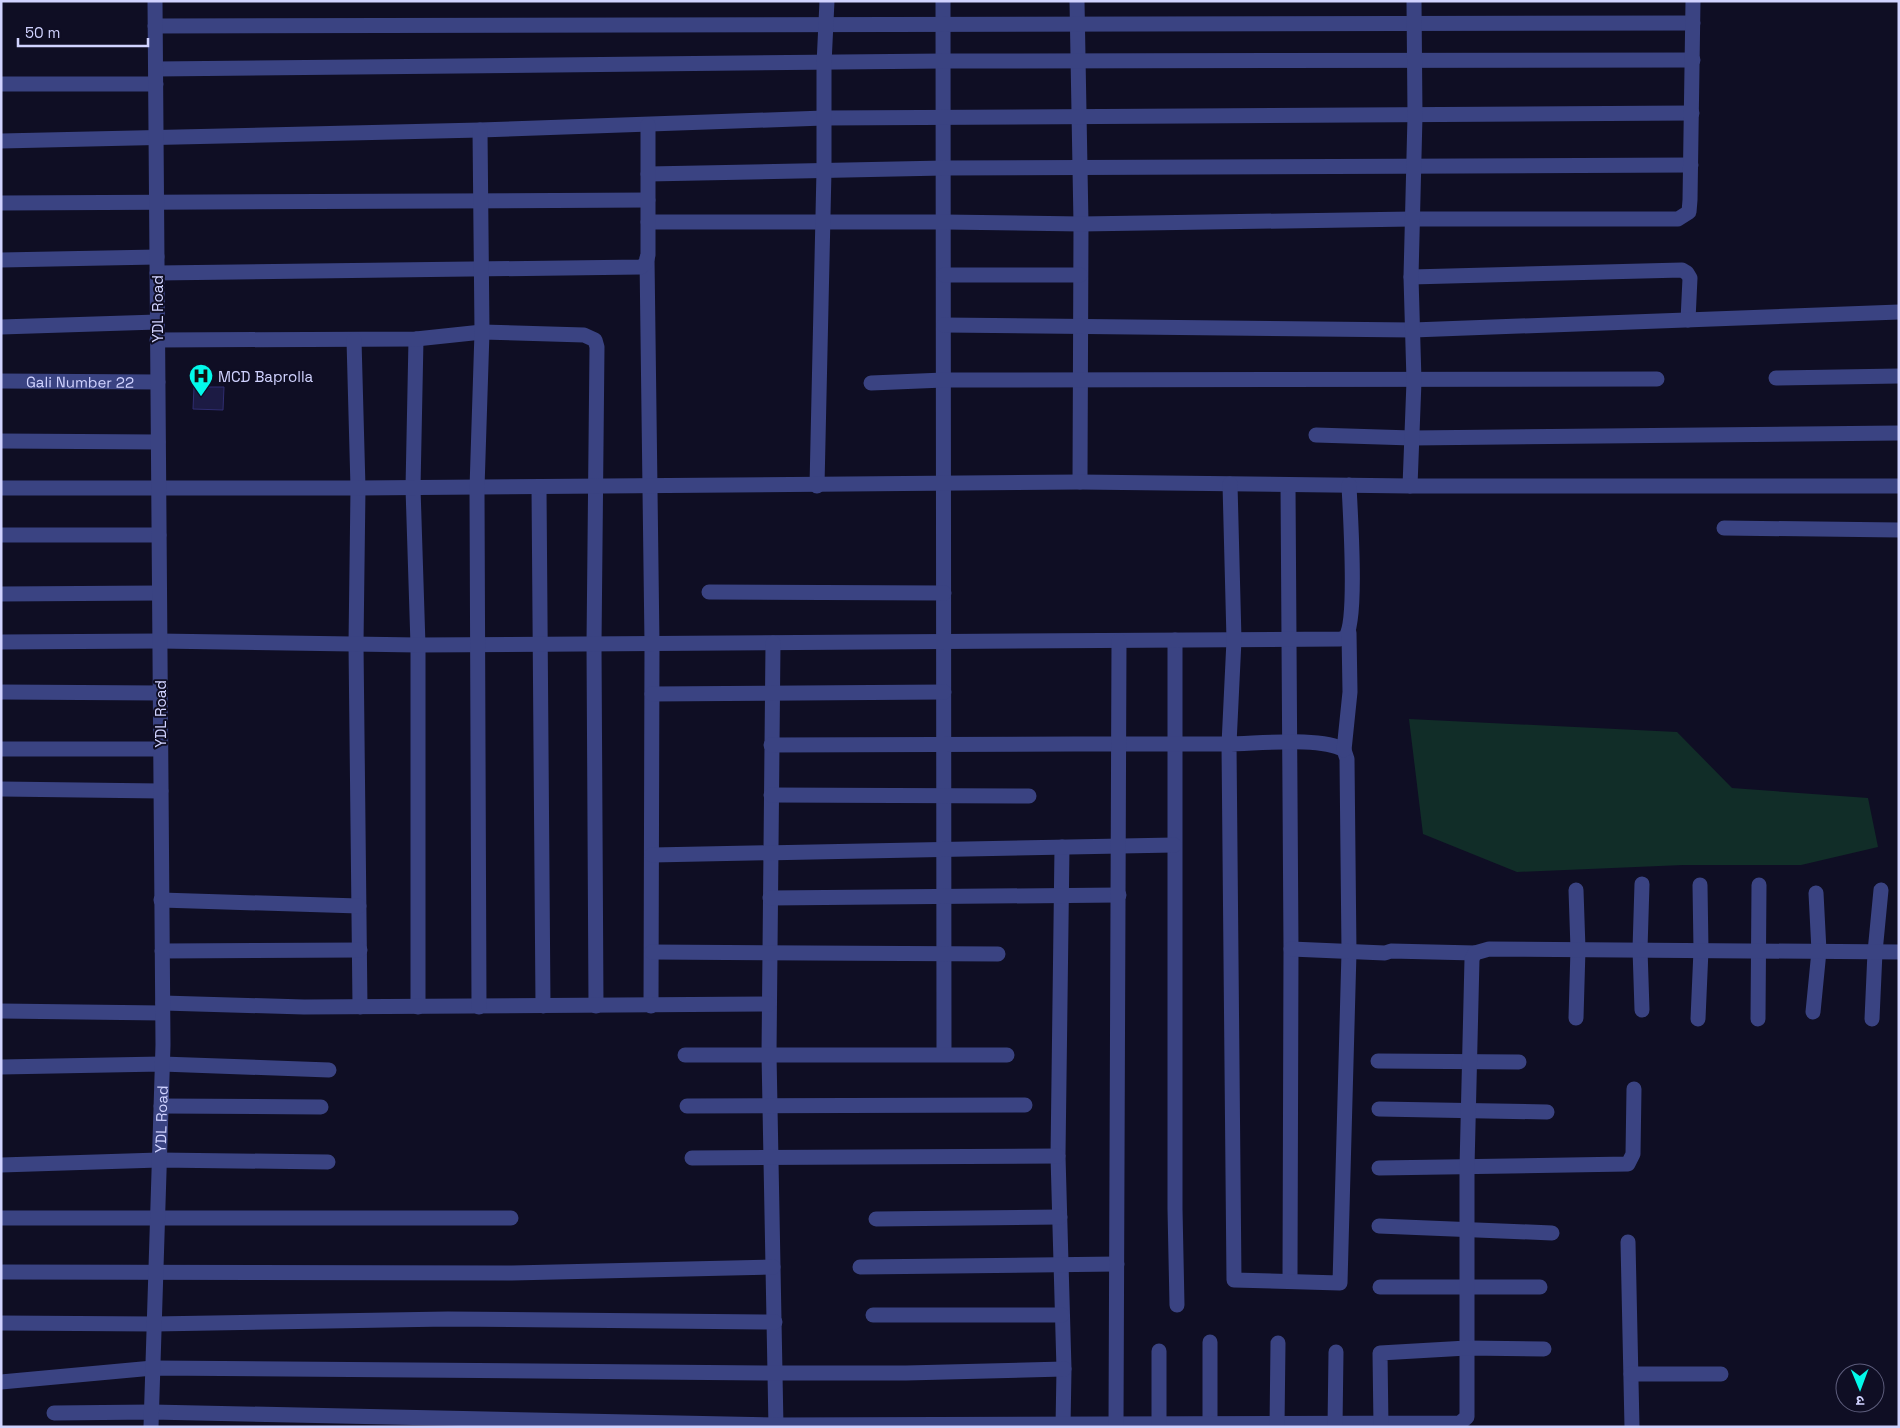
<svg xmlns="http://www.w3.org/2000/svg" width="1900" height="1428" font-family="'Space Grotesk','Noto Sans Devanagari',sans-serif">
<rect width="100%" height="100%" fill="#0f0e24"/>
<!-- green -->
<path fill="#112d28" d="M1409,719L1677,732L1732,788L1868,798L1878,847L1801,865H1683L1517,872L1423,834Z"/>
<!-- building -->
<path fill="#1c1b44" stroke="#2f2d70" d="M194,387H224L223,410L193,409Z"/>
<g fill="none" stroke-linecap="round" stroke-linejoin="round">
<!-- minor -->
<g stroke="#3a4382" stroke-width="15">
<path d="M943,1L944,1054"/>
<path d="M1077,1L1081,224L1080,482"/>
<path d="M155,26L1693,23"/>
<path d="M156,69L943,61L1693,60"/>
<path d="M1,84H156"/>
<path d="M1,141L480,130L824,118L1692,113"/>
<path d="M648,174L944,168L1691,165"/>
<path d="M1,203L648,200"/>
<path d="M648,222H945L1081,224L1412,219H1678L1689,212L1690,200L1693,1"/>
<path d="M647,258L652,644L651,1006"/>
<path d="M1,260L157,257"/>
<path d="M157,273L641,267L646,263L648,255V125"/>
<path d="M944,275H1080"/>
<path d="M1411,277L1682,270L1687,273L1690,278L1688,320"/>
<path d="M944,325L1413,330L1899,312"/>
<path d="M1,327L157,322"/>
<path d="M416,339L413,488L418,645V1007"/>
<path d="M157,340L416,339L482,332L584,335L595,340L597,347L594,644L596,1006"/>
<path d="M354,340L358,488L356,644L360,1007"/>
<path d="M1776,378L1899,376"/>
<path id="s1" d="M1,381L158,382"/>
<path d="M871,383L944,380L1657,379"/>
<path d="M1316,435L1412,438L1899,433"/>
<path d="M1,441L158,442"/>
<path d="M1288,485L1291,949L1290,1281"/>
<path d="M817,486L824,170V64L827,1"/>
<path d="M1410,486L1414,381L1411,277L1415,116L1414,1"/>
<path d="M539,487L543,1006"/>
<path d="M1,488H358L1080,482L1410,486H1899"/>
<path d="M1724,528L1899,530"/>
<path d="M1,535H159"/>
<path d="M709,592L944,593"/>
<path d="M1,594L159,593"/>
<path d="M1175,640V1209L1177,1305"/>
<path d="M1,642L159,641L418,645L1340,639L1345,638C1358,622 1350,511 1349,485"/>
<path d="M773,643L769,1054L776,1427"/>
<path d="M1,692L160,693"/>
<path d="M652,694L944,692"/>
<path d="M771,745C924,744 1075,744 1227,744C1256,744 1321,736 1344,750L1347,759L1349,952L1340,1283L1234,1280L1229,744L1234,640L1230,484"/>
<path d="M1,749H160"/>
<path d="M1344,750L1350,692L1349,633"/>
<path d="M1,789L161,791"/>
<path d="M771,795L1029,796"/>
<path d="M1062,847L1058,1156L1064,1369L1063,1427"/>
<path d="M652,855L1174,845"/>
<path d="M1642,884L1640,949L1642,1010"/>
<path d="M1576,890L1578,949L1576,1018"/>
<path d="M770,898L1119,895"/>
<path d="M161,900L359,906"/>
<path d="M1291,949L1385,953L1391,951L1475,953"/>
<path d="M162,951L360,950"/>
<path d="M652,952L998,954"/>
<path d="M163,1003L304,1007L769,1004"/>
<path d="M479,1007L477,488L482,332L480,130"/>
<path d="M1,1011L162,1013"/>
<path d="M1813,1012L1819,951L1816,893"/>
<path d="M1698,1019L1701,950L1700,885"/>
<path d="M1758,1019L1759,885"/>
<path d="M1872,1019L1875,952L1881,890"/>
<path d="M685,1055H1007"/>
<path d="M1378,1061L1519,1062"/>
<path d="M1,1067L162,1064L329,1070"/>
<path d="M161,1106L321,1107"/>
<path d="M687,1106L1025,1105"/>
<path d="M1379,1109L1547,1112"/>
<path d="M692,1158L1058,1156"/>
<path d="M1,1165L159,1160L328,1162"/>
<path d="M1379,1168L1628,1164L1633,1154L1634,1089"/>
<path d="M1,1218H511"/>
<path d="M876,1219L1060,1217"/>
<path d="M1379,1226L1552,1233"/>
<path d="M1628,1242L1632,1427"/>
<path d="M860,1267L1117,1264"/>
<path d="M1,1272L512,1273L773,1267"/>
<path d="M1380,1287H1540"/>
<path d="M873,1315H1062"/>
<path d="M1,1323L154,1324L448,1319L775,1322"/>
<path d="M1210,1342V1427"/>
<path d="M1631,1374H1721"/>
<path d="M1,1382L153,1368L776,1373H906L1064,1369"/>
<path d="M54,1413L152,1412L776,1425L1460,1423L1467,1417V1167L1472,959L1475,953L1489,949L1899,952"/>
<path id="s2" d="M151,1427L163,1045L155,1"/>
<path d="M1116,1427L1119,641"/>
<path d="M1159,1427V1351"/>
<path d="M1277,1427L1278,1343"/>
<path d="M1335,1427L1336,1352"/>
<path d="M1381,1427L1380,1353L1467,1348L1544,1349"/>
</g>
</g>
<!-- icons -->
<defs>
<symbol id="hospital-pin" viewBox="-11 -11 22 30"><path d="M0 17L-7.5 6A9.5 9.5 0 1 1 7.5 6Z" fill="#03f9ea" stroke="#0f0e24"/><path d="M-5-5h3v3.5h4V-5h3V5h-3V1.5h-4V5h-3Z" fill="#111"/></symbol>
</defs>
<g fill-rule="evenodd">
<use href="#hospital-pin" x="187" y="362" width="28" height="38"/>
</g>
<g text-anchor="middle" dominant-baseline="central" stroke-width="4" stroke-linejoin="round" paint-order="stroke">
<!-- street labels -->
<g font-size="15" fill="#d1d3ff" stroke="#0f0e24">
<text transform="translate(157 309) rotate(-90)">YDL Road</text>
<text stroke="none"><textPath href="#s1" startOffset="79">Gali Number 22</textPath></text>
<text transform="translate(160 714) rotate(-90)">YDL Road</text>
<text stroke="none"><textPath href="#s2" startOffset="308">YDL Road</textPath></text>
</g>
<!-- poi labels -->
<g font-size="15" fill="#d1d3ff" stroke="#0f0e24" text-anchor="start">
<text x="218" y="376">MCD Baprolla</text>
</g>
</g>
<!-- border -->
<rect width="1900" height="1428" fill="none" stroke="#d1d3ff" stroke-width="5"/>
<!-- north arrow -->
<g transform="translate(1860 1388) rotate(179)"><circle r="24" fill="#0f0e24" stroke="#5d5d7c"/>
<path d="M0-4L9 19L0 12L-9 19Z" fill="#03f9ea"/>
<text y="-8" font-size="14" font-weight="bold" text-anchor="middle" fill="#d1d3ff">उ</text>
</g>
<!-- scale -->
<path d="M18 38v8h130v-8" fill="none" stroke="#d1d3ff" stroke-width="2.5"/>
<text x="25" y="38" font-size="15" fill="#d1d3ff" stroke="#0f0e24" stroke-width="4" paint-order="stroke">50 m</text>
</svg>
